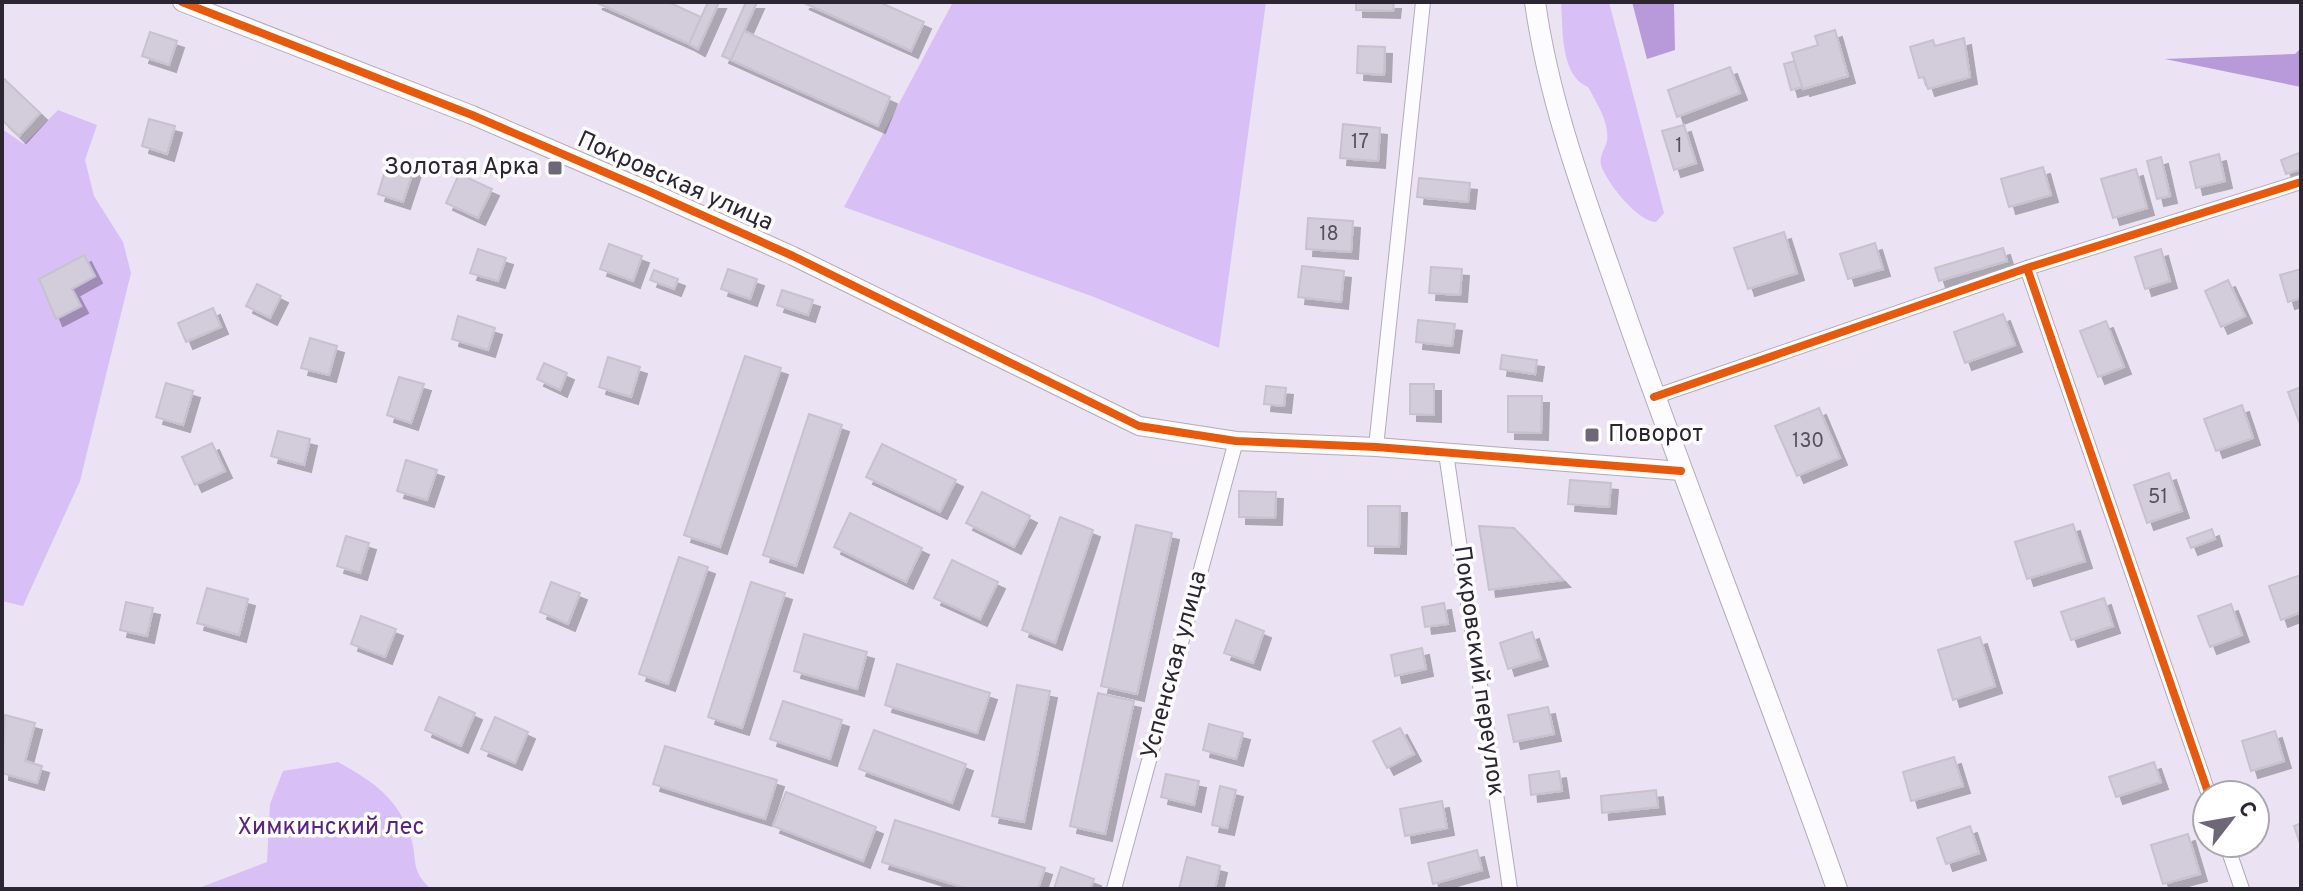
<svg xmlns="http://www.w3.org/2000/svg" width="2303" height="891" font-family="Overpass,sans-serif">
<defs>
<filter id="shadow"><feDropShadow dx="7" dy="7" stdDeviation="0" flood-color="#0004"/></filter>
</defs>
<rect width="100%" height="100%" fill="#ebe3f4"/>
<!-- green -->
<path fill="#d8bff5" d="M953,2H1266L1219,348L1094,297L844,207Z
M1561,2H1609L1664,213L1656,222C1638,222 1606,182 1601,165C1599,156 1605,149 1607,141C1610,123 1596,102 1588,87C1560,76 1563,28 1561,2Z
M58,110L97,125L85,160L94,196L123,242L131,273L80,481L23,606L2,601V129L24,144Z
M338,762C372,781 398,797 411,838C418,862 410,870 431,889H196L267,862L270,804L283,771Z"/>
<!-- water -->
<path fill="#b899d9" d="M1632,2L1674,4L1675,50L1647,59Z
M2301,48V87L2165,59L2295,54Z"/>
<!-- building -->
<path fill="#d3ccda" stroke="#c8c1cf" stroke-width="2" filter="url(#shadow)" d="M595,2H668L701,17L689,44Z
M708,2H719L698,49L689,44Z
M746,2H757L731,60L722,56Z
M802,2H879L924,22L911,51Z
M1356,2H1394L1393,11L1356,10Z
M1835,30L1848,76L1803,89L1792,53L1818,45L1815,36Z
M744,31L890,97L878,126L731,60Z
M150,32L177,41L169,65L142,56Z
M1964,38L1970,77L1928,89L1924,77L1919,78L1910,47L1933,40L1935,46Z
M1358,46L1385,47L1384,75L1357,73Z
M1794,61L1802,87L1791,90L1784,64Z
M1730,67L1740,93L1677,117L1668,90Z
M2,77L40,113L19,136L2,120Z
M149,119L175,126L167,154L142,146Z
M1343,124L1380,128L1378,161L1340,158Z
M1684,125L1696,163L1674,170L1662,131Z
M2299,153L2301,169L2286,174L2281,160Z
M2219,154L2225,181L2196,188L2190,162Z
M2161,157L2170,196L2157,199L2147,161Z
M389,158L415,166L403,202L378,194Z
M2043,167L2051,195L2009,207L2001,179Z
M2136,169L2147,208L2113,218L2101,179Z
M459,174L492,189L478,218L446,203Z
M1419,178L1470,183L1468,202L1417,197Z
M1308,218L1353,221L1351,252L1306,249Z
M1784,232L1797,273L1748,289L1734,248Z
M1875,243L1883,269L1848,279L1840,254Z
M609,244L642,256L633,281L600,269Z
M2003,248L2007,261L1939,281L1935,268Z
M478,249L506,258L498,281L470,273Z
M2161,249L2170,281L2145,289L2135,257Z
M84,255L95,276L72,289L81,306L56,319L39,279Z
M1302,266L1344,271L1341,302L1298,297Z
M1431,267L1462,269L1460,295L1429,293Z
M728,269L757,279L750,299L721,289Z
M2301,269V298L2288,302L2280,275Z
M654,270L678,279L674,289L650,280Z
M2228,280L2245,316L2221,327L2205,291Z
M257,284L281,296L270,318L246,306Z
M782,290L813,300L808,315L777,305Z
M213,308L221,327L186,342L178,323Z
M2003,314L2015,345L1965,363L1954,332Z
M458,316L495,328L488,350L452,339Z
M1418,320L1455,324L1452,346L1416,342Z
M2106,321L2124,367L2098,377L2080,331Z
M310,338L337,346L329,375L301,368Z
M1502,355L1537,360L1535,374L1500,369Z
M745,356L781,368L720,547L684,535Z
M608,357L640,367L631,397L599,387Z
M544,363L567,373L560,390L537,379Z
M399,377L424,384L411,423L387,415Z
M166,383L193,391L183,425L156,417Z
M1410,384H1434V415L1410,414Z
M1266,386L1286,388L1284,406L1264,404Z
M2301,387V427L2288,392Z
M1508,396H1542L1541,433L1508,432Z
M2242,405L2253,438L2216,451L2204,419Z
M1819,408L1840,458L1797,476L1775,426Z
M809,414L842,425L796,566L763,555Z
M278,431L310,439L304,465L271,456Z
M212,443L225,471L195,485L182,457Z
M882,444L956,480L940,512L866,477Z
M406,460L437,470L427,500L397,491Z
M2169,473L2182,511L2147,523L2134,485Z
M1570,480L1611,483L1609,507L1568,504Z
M1239,491L1276,492L1275,518L1239,517Z
M982,492L1030,516L1014,547L966,523Z
M1368,506H1400L1399,547L1368,546Z
M850,513L922,548L906,582L834,547Z
M1060,517L1093,530L1055,643L1022,630Z
M2073,524L2085,561L2027,579L2015,542Z
M1136,525L1172,533L1137,694L1101,686Z
M1479,526L1514,528L1563,580L1489,590Z
M2212,529L2215,539L2191,548L2187,538Z
M346,536L369,543L360,573L337,566Z
M679,557L708,567L668,684L639,674Z
M952,560L998,582L980,619L934,598Z
M2301,575V612L2281,620L2269,586Z
M551,582L580,593L568,624L540,612Z
M751,582L785,593L742,728L708,717Z
M207,588L248,599L239,635L197,623Z
M2104,598L2113,626L2071,640L2061,612Z
M126,602L153,608L147,636L120,630Z
M1444,603L1448,624L1425,627L1422,607Z
M2231,604L2242,635L2210,647L2198,616Z
M361,616L396,629L385,657L351,644Z
M1236,620L1264,631L1253,663L1224,653Z
M1532,632L1541,659L1508,669L1500,643Z
M804,634L867,652L857,689L794,671Z
M1980,637L1995,686L1953,700L1938,650Z
M1422,648L1426,669L1395,676L1391,655Z
M897,664L990,693L977,733L885,705Z
M1017,685L1050,691L1024,822L992,816Z
M1098,693L1134,701L1105,834L1070,826Z
M439,697L475,713L461,746L425,730Z
M783,701L842,720L830,759L770,739Z
M1548,707L1554,734L1514,742L1508,715Z
M5,715L35,723L25,761L42,766L37,783L2,773Z
M495,717L528,732L515,763L481,749Z
M1209,724L1243,733L1236,759L1203,750Z
M1400,728L1414,754L1387,768L1373,741Z
M874,730L966,764L952,803L859,769Z
M2275,731L2284,761L2251,771L2242,741Z
M665,746L777,780L765,819L653,784Z
M1954,757L1963,786L1911,801L1903,772Z
M2154,762L2161,782L2116,797L2109,777Z
M1559,771L1562,791L1531,795L1529,775Z
M1166,774L1199,781L1194,805L1161,797Z
M1220,786L1236,790L1227,828L1212,825Z
M1656,790L1658,807L1602,813L1601,796Z
M786,792L876,827L863,861L773,826Z
M1442,801L1447,828L1405,836L1400,809Z
M895,820L1045,868L1038,889H968L882,862Z
M2301,823V846L2294,826Z
M1970,826L1979,853L1946,864L1937,838Z
M2188,834L2200,874L2163,884L2151,845Z
M1477,850L1482,870L1433,884L1428,863Z
M1187,857L1220,866L1215,889H1179Z
M1061,867L1094,879L1090,889H1054Z"/>
<g fill="none" stroke-linecap="round" stroke-linejoin="round">
<defs>
<path id="minor" d="M2027,268L2209,795
M1654,397L2027,268L2301,182
M1376,447L1423,2
M1446,453L1510,889
M2226,843L2242,889
M1114,889L1236,441"/>
<path id="tertiary" d="M182,2L472,115L646,190L793,256L1139,426L1236,441L1376,447L1681,471"/>
<path id="secondary" d="M1535,2C1550,109 1589,208 1624,309C1692,504 1769,694 1837,889"/>
</defs>
<!-- minor casing -->
<use href="#minor" stroke="#b1abb8" stroke-width="16"/>
<!-- tertiary casing -->
<use href="#tertiary" stroke="#b1abb8" stroke-width="20"/>
<!-- secondary casing -->
<use href="#secondary" stroke="#b1abb8" stroke-width="22"/>
<!-- minor -->
<use href="#minor" stroke="#fcfbfd" stroke-width="14"/>
<!-- tertiary -->
<use href="#tertiary" stroke="#fcfbfd" stroke-width="18"/>
<!-- secondary -->
<use href="#secondary" stroke="#fcfbfd" stroke-width="20"/>
<defs>
<path id="cycleway" d="M182,2L472,115L646,190L793,256L1139,426L1236,441L1376,447L1681,471
M2027,268L2209,795
M1654,397L2027,268L2301,182"/>
</defs>
<!-- cycleway casing -->
<use href="#cycleway" stroke="#fff" stroke-width="13"/>
<!-- cycleway -->
<use href="#cycleway" stroke="#e8590c" stroke-width="8"/>
</g>
<!-- markers -->
<g fill="#6e6876" stroke="#fff" stroke-width="3">
<rect x="547" y="160" width="16" height="16" rx="4"/>
<rect x="1584" y="427" width="16" height="16" rx="4"/>
</g>
<g text-anchor="middle" dominant-baseline="central" stroke-width="7" stroke-linejoin="round" paint-order="stroke">
<!-- number labels -->
<g font-size="20" fill="#56505d">
<text x="1360" y="143">17</text>
<text x="1679" y="147">1</text>
<text x="1329" y="235">18</text>
<text x="1808" y="442">130</text>
<text x="2158" y="498">51</text>
</g>
<!-- poi labels -->
<g font-size="24" fill="#2b2632" stroke="#fff" text-anchor="end">
<text x="539" y="168">Золотая Арка</text>
<text x="1608" y="435" text-anchor="start">Поворот</text>
</g>
<!-- street labels -->
<g font-size="24" fill="#2b2632" stroke="#fff">
<text transform="translate(675 182) rotate(24)">Покровская улица</text>
<text transform="translate(1175 665) rotate(-75)">Успенская улица</text>
<text transform="translate(1478 671) rotate(82)">Покровский переулок</text>
</g>
<!-- park labels -->
<g font-size="24" fill="#5b2388" stroke="#fff">
<text x="331" y="828">Химкинский лес</text>
</g>
</g>
<!-- border -->
<rect width="2303" height="891" fill="none" stroke="#2b2632" stroke-width="8"/>
<!-- north arrow -->
<g transform="translate(2231 819) rotate(59)"><circle r="38" fill="#ffffff" stroke="#aaa8ad" stroke-width="2"/>
<path d="M0-6L14 30L0 20L-14 30Z" fill="#6e6876"/>
<text y="-12" font-size="22" font-weight="bold" text-anchor="middle" fill="#2b2632">С</text>
</g>
</svg>
